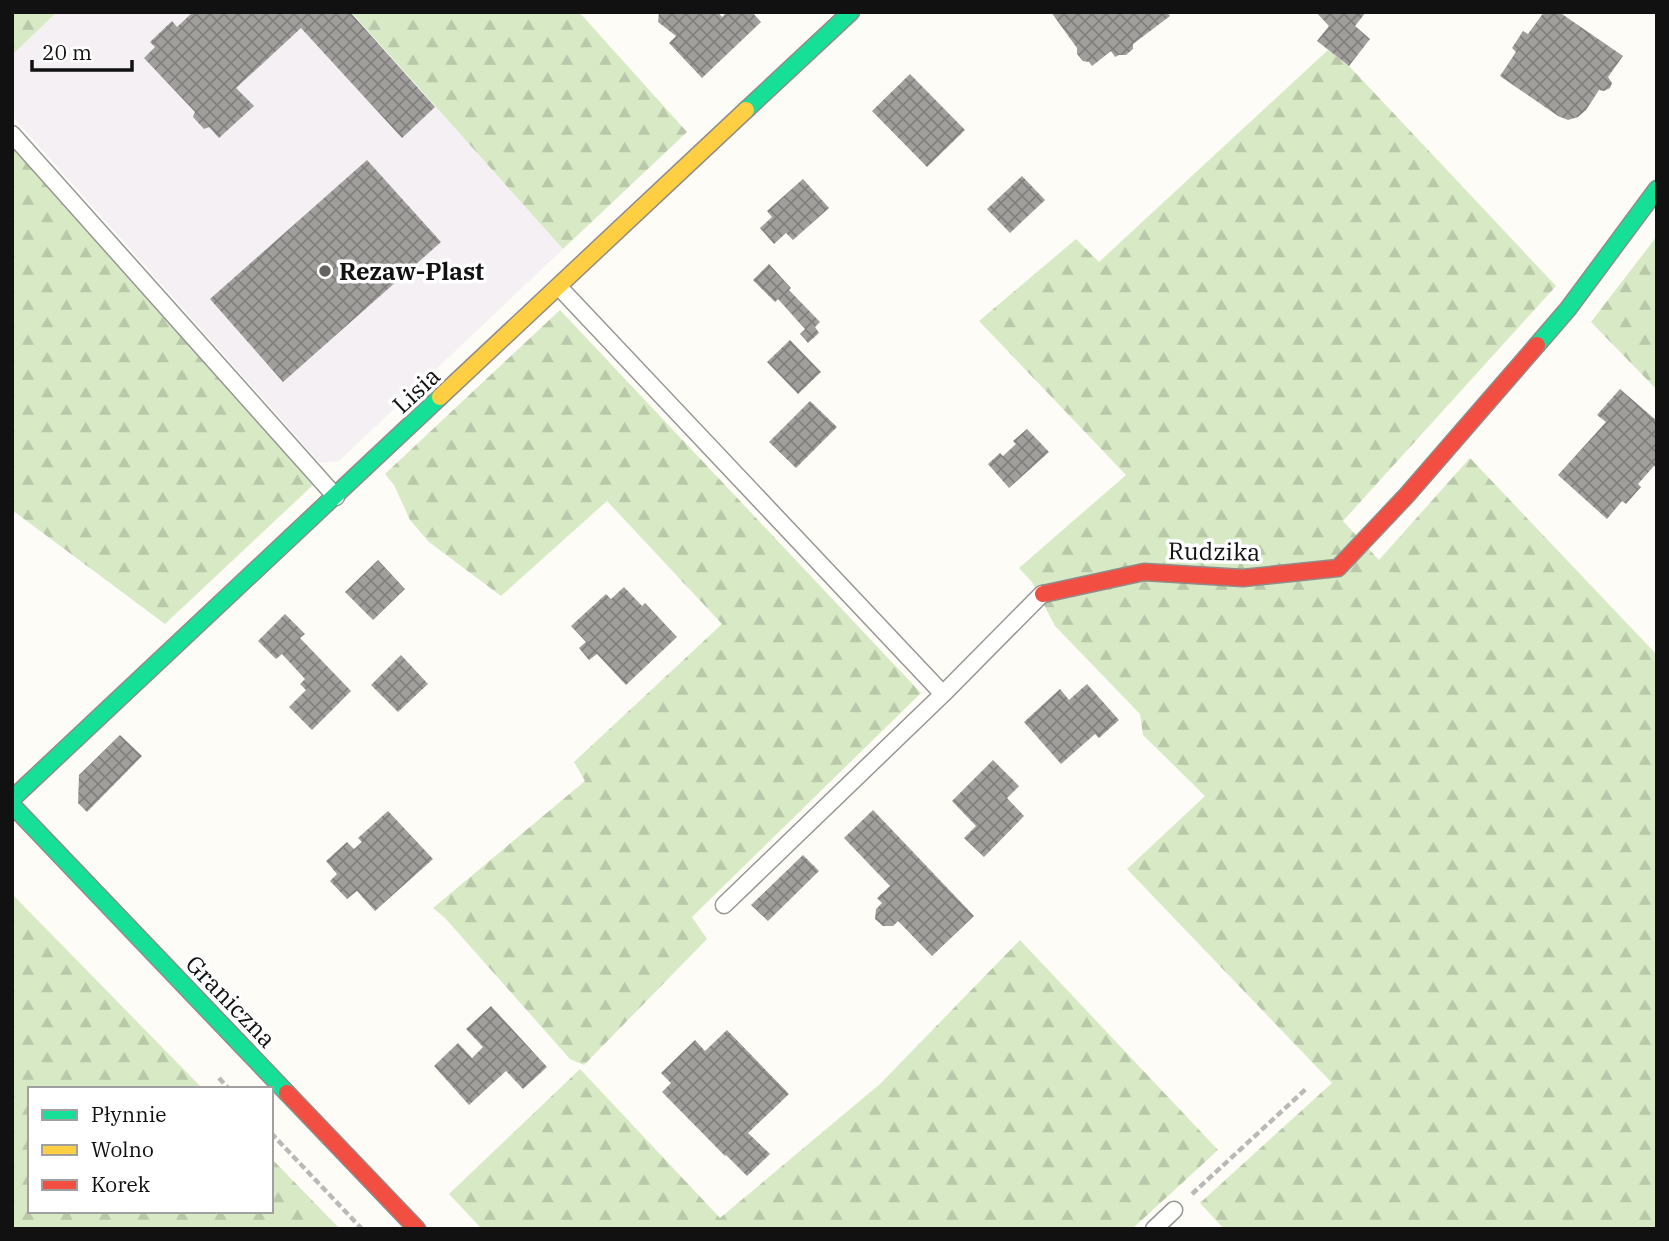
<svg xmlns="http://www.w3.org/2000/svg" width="1669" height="1241" font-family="'IBM Plex Serif',serif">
<defs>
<pattern id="forest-firs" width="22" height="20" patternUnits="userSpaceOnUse" patternTransform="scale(1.75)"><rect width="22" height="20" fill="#d8eac5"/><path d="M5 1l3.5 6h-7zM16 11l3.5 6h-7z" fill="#b8c8a8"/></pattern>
<pattern id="building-cross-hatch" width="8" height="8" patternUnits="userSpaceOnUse" patternTransform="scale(1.75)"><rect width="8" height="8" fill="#a19f9c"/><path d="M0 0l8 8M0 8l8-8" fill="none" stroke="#82807e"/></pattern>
</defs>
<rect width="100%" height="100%" fill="#fdfcf7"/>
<!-- industrial -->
<path fill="#f5f0f3" d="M57,12H350L563,249L339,461L320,463L12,116V55Z"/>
<!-- forest -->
<path fill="url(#forest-firs)" d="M12,12H57L12,55Z
M351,12H579L687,132L563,249Z
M1328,50L1349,66L1556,286L1343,521L1379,560L1470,458L1657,655V1229H1224L1200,1203L1332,1083L1127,869L1205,796L1143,735L1140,714L1055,626L1032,582L1019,568L1126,475L979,321L1076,239L1099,262Z
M12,145L313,485L165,624L12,510Z
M1657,236V390L1591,322Z
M560,310L921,693L692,917L707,939L584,1065L570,1059L445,918L433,908L585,781L574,762L722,624L607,501L501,596L429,542L410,520L394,485L385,474Z
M12,894L203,1089H30V1211H271V1158L340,1229H12Z
M1020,940L1218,1150L1132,1229H482L449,1194L580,1069L720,1218L880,1084Z"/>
<!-- building -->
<path fill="url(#building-cross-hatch)" d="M193,12H350L435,107L402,138L301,28L236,88L254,106L219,138L209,127L204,129L193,117L195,112L144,58L155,47L150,42L172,21L177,27Z
M659,12H718L722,17L727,12H752L761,22L702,78L669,43L676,36L658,22Z
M1051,12H1167L1170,16L1133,44V49L1126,55H1119L1115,57L1111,51L1092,66L1089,62L1083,61L1077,54V48Z
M1316,12H1366L1355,26L1370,39L1349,66L1317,41L1329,26Z
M1544,12H1559L1623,56L1608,77L1612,83L1610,88L1604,91L1599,90L1586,110L1578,117L1568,120L1558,116L1500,76L1516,52L1512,48L1523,31L1528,34Z
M910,74L965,130L927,167L872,111Z
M367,160L441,242L283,382L210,299Z
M1022,176L1045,200L1010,233L987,209Z
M803,179L829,208L793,240L786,233L774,244L760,228L772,217L767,211Z
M769,264L791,288L789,290L820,322L815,327L819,333L808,343L800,334L805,329L778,299L775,302L753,280Z
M790,340L821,372L798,394L767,362Z
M1620,389L1657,421V468L1654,466L1638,484L1641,487L1626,504L1622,501L1607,519L1558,475L1606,422L1597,415Z
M810,401L837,427L796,468L769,442Z
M1027,429L1049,452L1009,488L988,464L1000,453L1003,456L1016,444L1013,441Z
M378,560L405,589L373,620L345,592Z
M624,587L642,606L645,603L677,637L626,685L597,654L589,660L579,648L586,642L571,626L606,594L611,599Z
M285,614L305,634L300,638L351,691L312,730L289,707L306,690L300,684L305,679L282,654L276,659L258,641Z
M401,655L428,684L398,712L371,685Z
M1087,684L1119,720L1099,738L1095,734L1061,764L1024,722L1060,689L1069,700Z
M120,735L142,756L87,812L78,803L79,775Z
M993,760L1019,786L1007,798L1024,816L984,857L964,838L976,826L952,801Z
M873,810L974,916L932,956L898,921L893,926H883L875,919L876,909L882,903L877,898L890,886L844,838Z
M388,811L433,859L375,911L357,891L347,899L330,881L337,874L326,861L347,842L354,849L362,842L358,838Z
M803,855L819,871L768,921L751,905Z
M491,1006L547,1067L523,1089L506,1071L469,1105L434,1066L458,1043L472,1058L483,1047L466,1029Z
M727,1030L789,1094L748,1133L770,1154L747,1176L726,1155L725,1156L662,1092L671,1083L661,1073L695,1040L705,1051Z"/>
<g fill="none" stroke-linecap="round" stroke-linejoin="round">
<defs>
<path id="lane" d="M12,134L336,497
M559,287L943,694
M724,905L943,694L1042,594
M1154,1229L1174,1210"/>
<path id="fast" d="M746,110L851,12
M1537,345L1568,309L1657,189
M12,799L440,397
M12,805L287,1093"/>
<path id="slow" d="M440,397L746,110"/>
<path id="jam" d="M1043,594L1144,572L1243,578L1338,568L1407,495L1537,345
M287,1093L417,1229"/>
</defs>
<!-- lane casing -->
<use href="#lane" stroke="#979795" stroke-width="19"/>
<!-- fast casing -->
<use href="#fast" stroke="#8e8d8b" stroke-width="19"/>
<!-- slow casing -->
<use href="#slow" stroke="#8e8d8b" stroke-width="19"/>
<!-- jam casing -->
<use href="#jam" stroke="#8e8d8b" stroke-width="19"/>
<!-- path -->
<path stroke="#b9b9b8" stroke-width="4.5" stroke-dasharray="7 3.5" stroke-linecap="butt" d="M219,1078L229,1089
M271,1133L362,1229
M1192,1194L1307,1088"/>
<!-- lane -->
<use href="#lane" stroke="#fffffe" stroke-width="16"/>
<!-- fast -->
<use href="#fast" stroke="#16e098" stroke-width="16"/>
<!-- slow -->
<use href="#slow" stroke="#ffcf43" stroke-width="16"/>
<!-- jam -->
<use href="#jam" stroke="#f24e42" stroke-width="16"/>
</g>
<!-- markers -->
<circle fill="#646362" stroke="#fff" stroke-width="2.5" cx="325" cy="271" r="7"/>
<g text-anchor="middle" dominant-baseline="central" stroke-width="7" stroke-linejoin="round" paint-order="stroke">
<!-- poi labels -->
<g font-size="24" font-weight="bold" fill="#111" stroke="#fff" text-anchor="start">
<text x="339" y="271">Rezaw-Plast</text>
</g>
<!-- street labels -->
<g font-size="24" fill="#111" stroke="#fff">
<text transform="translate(416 390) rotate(-43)">Lisia</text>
<text transform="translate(1214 551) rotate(1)">Rudzika</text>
<text transform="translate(231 1001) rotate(46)">Graniczna</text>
</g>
</g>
<!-- border -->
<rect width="1669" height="1241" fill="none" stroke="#111111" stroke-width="28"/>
<!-- legend -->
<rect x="28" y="1087" width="245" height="126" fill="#ffffff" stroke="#a0a0a0" stroke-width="2"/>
<rect x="42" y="1110" width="35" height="10" fill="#16e098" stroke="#a0a0a0" stroke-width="2"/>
<text x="91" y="1122" font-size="21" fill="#111111">Płynnie</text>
<rect x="42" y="1145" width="35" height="10" fill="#ffcf43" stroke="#a0a0a0" stroke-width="2"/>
<text x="91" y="1157" font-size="21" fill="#111111">Wolno</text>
<rect x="42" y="1180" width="35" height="10" fill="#f24e42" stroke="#a0a0a0" stroke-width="2"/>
<text x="91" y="1192" font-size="21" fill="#111111">Korek</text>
<!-- scale -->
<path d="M32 60v10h100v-10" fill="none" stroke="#111111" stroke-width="3.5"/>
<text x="42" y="60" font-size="21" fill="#111111" stroke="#ffffff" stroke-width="5" paint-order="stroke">20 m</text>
</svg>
